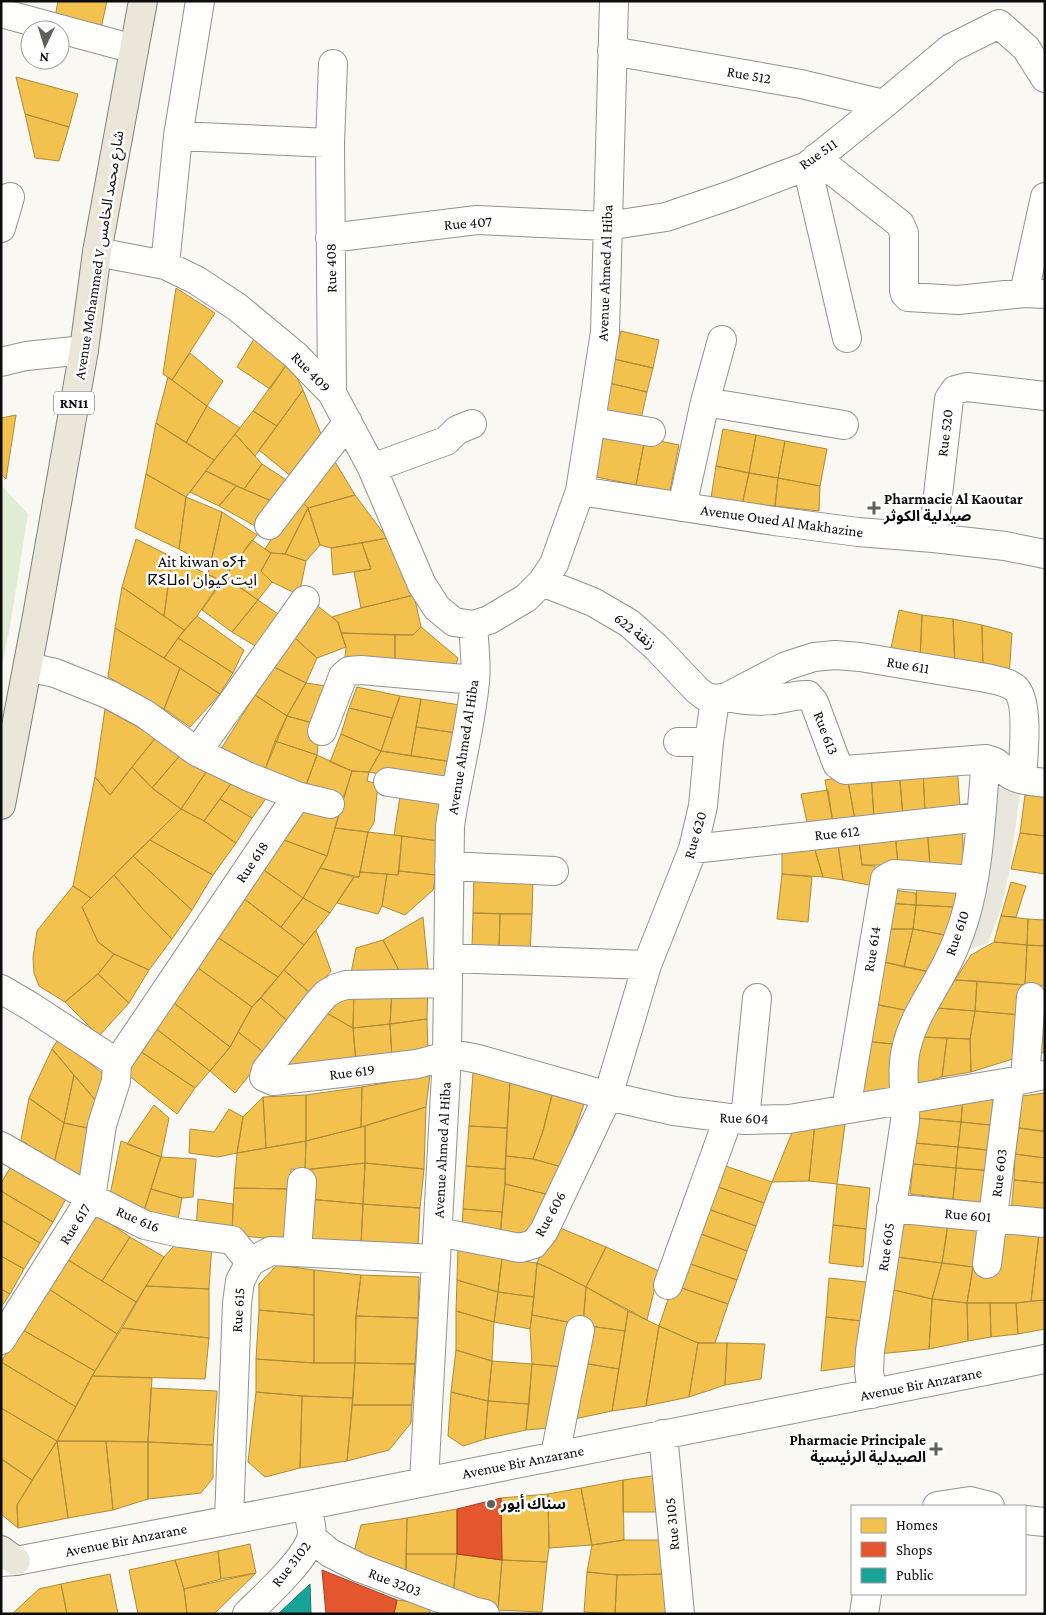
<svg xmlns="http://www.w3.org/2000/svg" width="1046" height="1615" font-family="'Crimson Pro','Noto Sans Arabic','Noto Sans Tifinagh',serif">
<rect width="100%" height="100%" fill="#faf8f2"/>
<!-- green -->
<path fill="#e1ecd4" d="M1,485L28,514L10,626L1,670Z"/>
<!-- plaza -->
<path fill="#e9e7dd" d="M986,759L1022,779L1010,868L1001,908L988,943L951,956Z"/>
<!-- homes -->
<path fill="#f2c14e" stroke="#ad8b3a" d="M58,1H107L100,33L54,23Z
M16,77L78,94L69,127L25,114Z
M25,114L69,127L59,161L35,158Z
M176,288L215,313L172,380L163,374Z
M621,331L659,340L653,368L614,359Z
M254,339L289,361L270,389L237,367Z
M190,353L223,381L207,406L172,380Z
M614,359L653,368L647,392L609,383Z
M289,361L303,390L277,426L253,411Z
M168,377L207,406L186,443L156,423Z
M609,383L647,392L641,419L603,411Z
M303,390L321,434L292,477L259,450Z
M207,406L240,428L214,460L186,443Z
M253,411L277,426L255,456L235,434Z
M16,415L6,479L1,474V418Z
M156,423L214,460L186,497L146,474Z
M723,429L756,435L749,473L716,466Z
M600,430L645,438L636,485L591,476Z
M235,434L262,464L244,489L206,471Z
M756,435L785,441L778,478L749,473Z
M645,438L679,445L670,491L636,485Z
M785,441L827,449L820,486L778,478Z
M331,455L355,495L308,508L298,498Z
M262,464L288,481L276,503L244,489Z
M716,466L749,473L742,505L711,498Z
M206,471L236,486L219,506L190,492Z
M749,473L778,478L775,506L742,505Z
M146,474L186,497L179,549L135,528Z
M778,478L820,486L819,511L775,506Z
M236,486L276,503L257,527L219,506Z
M355,495L387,538L331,548L320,545L308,508Z
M186,497L222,512L210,567L179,549Z
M298,498L308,508L285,554L271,553L265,549Z
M308,508L320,545L306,561L285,554Z
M222,512L257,535L221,581L208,574Z
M387,538L414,595L361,608L354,572L371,569L362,543Z
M136,539L172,557L164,616L122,587Z
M252,540L271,553L261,571L272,582L258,600L225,577Z
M362,543L371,569L333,575L331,548Z
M271,553L285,554L306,561L299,595L272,582L261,571Z
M172,557L221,581L197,616L184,630L164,616Z
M225,577L258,600L232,632L202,610Z
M122,587L184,630L164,658L115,628Z
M414,595L421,627L413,635L341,633L338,622L332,617L361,608Z
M258,600L278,614L257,647L232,632Z
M315,604L338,622L346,647L317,658L295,638Z
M899,610L922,615L920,659L890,653Z
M922,615L953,619L955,667L920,659Z
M197,616L244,650L233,673L178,638Z
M953,619L982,625L983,672L955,667Z
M982,625L1012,633L1009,677L983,672Z
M421,627L458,658L455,669L395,664V635H413Z
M115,628L180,668L164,709L108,677Z
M341,633L395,635V664L345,658L346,647Z
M178,638L233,673L220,694L164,658Z
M295,638L317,658L306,683L274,667Z
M274,667L306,683L287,716L255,695Z
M180,668L220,694L190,727L164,709Z
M306,683L333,687L320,725L287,716Z
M357,687L400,696L392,718L349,708Z
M255,695L287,716L264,772L221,749Z
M400,696L421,699L411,756L381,751Z
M421,699L460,705L456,733L416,727Z
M349,708L392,718L381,751L341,734Z
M105,709L156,737L110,795L95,777Z
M287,716L320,725L317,755L275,741Z
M416,727L456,733L453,762L411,756Z
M341,734L381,751L369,772L352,771L330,762Z
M156,737L183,752L152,788L132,767Z
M275,741L317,755L305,788L264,772Z
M381,751L453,762L447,787L369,772Z
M183,752L211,765L181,809L152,788Z
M317,755L352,771L342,802L305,788Z
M211,765L233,781L204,821L181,809Z
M957,765L960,806L925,812L923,770Z
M132,767L152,788L181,809L91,898L73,886L95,777L110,795Z
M899,770H923L925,812L903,816Z
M899,770L903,816L874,819L871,773Z
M352,771L369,772L367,781L378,784L374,823L368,832L335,828Z
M871,773L874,819L855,820L847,776Z
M847,776L855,820L833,823L825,780Z
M233,781L267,797L252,818L220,799Z
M401,790L446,799L438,841L394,835Z
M828,790L833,823L808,827L801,794Z
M1025,795L1045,797V836L1020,833Z
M220,799L252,818L236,843L204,821Z
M306,802L339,814L327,856L284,840Z
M181,809L204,821L236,843L213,875L150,840Z
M962,823L964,865L930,866L927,827Z
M927,827L930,866L898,865L895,831Z
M335,828L368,832L359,877L320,868L327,856Z
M895,831L898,865H862L858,834Z
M368,832L402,836L398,875L360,872Z
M1020,833L1045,836V874L1011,869Z
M858,834L862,865L875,866L874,886L843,880L837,837Z
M402,836L438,841L436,875L399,871Z
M837,837L843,880L823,877L812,840Z
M150,840L213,875L192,910L133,856Z
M284,840L327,856L303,898L261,868Z
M812,840L823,877L782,874V843Z
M133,856L192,910L172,939L142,908L114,875Z
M261,868L303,898L281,927L243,898Z
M320,868L354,877L330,913L303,898Z
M399,871L436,875L433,890L405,915L382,906L387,874L398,875Z
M360,872L387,874L382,906L378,914L337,903L354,877H359Z
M782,874L812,877L808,922L777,919Z
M114,875L142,908L172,939L149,970L114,954L98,942L82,907Z
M474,877L533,879L532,914L473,913Z
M1011,882L1026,886L1016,917L1001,916Z
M917,885L956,887L955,907L916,905Z
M73,886L91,898L82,907L98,942L114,954L98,974L65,1002L39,986L34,973L33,958L37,931Z
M886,889L916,893V905L885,903Z
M243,898L304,945L278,977L217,937Z
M303,898L330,913L304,945L281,927Z
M885,903L916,905L913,929H882Z
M916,905L955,907L945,935L913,929Z
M473,913L500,914L499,949L472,948Z
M500,914H532L530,951L499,949Z
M1001,916L1028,919L1027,945L994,942Z
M423,917L428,969L399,970L383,940Z
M1028,919L1045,920V946L1027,945Z
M882,929H913L904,967L876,960Z
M913,929L945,935L930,972L904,967Z
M316,930L331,971L311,994L284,970Z
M217,937L278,977L252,1007L198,968Z
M383,940L399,970L351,973L356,948Z
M994,942L1027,945L1025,985L955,980L971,955Z
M1027,945L1045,946V986L1025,985Z
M114,954L149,970L129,1003L98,974Z
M876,960L930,972L910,1011L868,1003Z
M198,968L252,1007L230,1047L174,1003Z
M284,970L311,994L289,1022L261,998Z
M98,974L129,1003L99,1036L65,1002Z
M955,980L977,981L975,1011L937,1008Z
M977,981L1025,985L1021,1015L975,1011Z
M428,985L427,1019L390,1024L392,989Z
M392,989L390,1024L353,1028L354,991Z
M354,991L353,1028L323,1011Z
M261,998L289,1022L266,1054L238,1032L252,1007Z
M174,1003L230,1047L210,1071L154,1027Z
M868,1003L910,1011L893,1044L863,1041Z
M937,1008L975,1011L970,1039L920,1037Z
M323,1011L353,1028L356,1063L281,1071Z
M975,1011L1021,1015L1019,1057L971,1072L970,1039Z
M1036,1014L1045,1015V1052L1033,1055Z
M427,1019L428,1054L392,1059L390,1024Z
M390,1024L392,1059L356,1063L353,1028Z
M154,1027L210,1071L195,1088L140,1051Z
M238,1032L266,1054L235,1093L210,1071L230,1047Z
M920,1037L947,1038L942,1077L913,1086Z
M59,1038L113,1082L96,1101L52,1049Z
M947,1038L970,1039L971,1072L942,1077Z
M863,1041L893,1044L891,1088L862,1094Z
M52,1049L74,1075L64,1123L29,1098Z
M140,1051L195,1088L177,1114L127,1074Z
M473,1073L510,1080L507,1128L469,1126Z
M74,1075L96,1101L92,1129L64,1123Z
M430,1075L426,1107L361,1127L362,1087Z
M510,1080L552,1095L543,1131L533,1159L506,1156Z
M362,1087L361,1127L306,1141V1095Z
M1045,1093L1044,1131L1019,1128L1022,1096Z
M306,1095V1141L266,1148L263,1097Z
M552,1095L584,1104L562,1167L533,1159L543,1131Z
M1003,1095L999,1126L961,1122L963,1097Z
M263,1097L266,1148L237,1153L243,1117Z
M963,1097L961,1122L917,1118L919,1104Z
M29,1098L64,1123L54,1163L21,1140Z
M154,1105L169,1118L161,1157L127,1144Z
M426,1107L424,1169L365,1163V1126Z
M229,1109L243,1117L237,1153L218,1157L189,1153L190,1129L214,1132Z
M846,1117L837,1184L809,1181L815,1123Z
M917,1118L961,1122L958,1147L915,1143Z
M961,1122L999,1126L997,1151L958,1147Z
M64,1123L92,1129L80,1180L54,1163Z
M815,1123L809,1181L772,1182L795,1125Z
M365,1126V1163L305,1170L306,1141Z
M469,1126L507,1128L505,1169L466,1166Z
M1019,1128L1045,1132V1158L1015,1154Z
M121,1141L161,1157L142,1217L110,1195Z
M306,1141L305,1170L291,1169L290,1189L234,1188L237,1153Z
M915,1143L958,1147L956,1168L913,1164Z
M958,1147L997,1151L993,1171L956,1168Z
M1015,1154L1045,1158V1183L1014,1180Z
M506,1156L533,1159L562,1167L550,1195L505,1184Z
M161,1157L196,1159L193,1197L182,1198L151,1189Z
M365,1163L424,1169L420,1208L363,1204Z
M365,1163L363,1204L308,1199L310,1169Z
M717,1163L772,1182L764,1203L710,1184Z
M913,1164L956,1168L953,1199L910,1194Z
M12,1165L67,1197L53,1222L1,1191V1183Z
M466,1166L505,1169V1184L502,1212L463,1209Z
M956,1168L993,1171L990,1204L953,1199Z
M1014,1180L1045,1183V1215L1011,1213Z
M505,1184L550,1195L530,1241L500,1237Z
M710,1184L764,1203L756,1226L702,1207Z
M837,1184L870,1188L866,1229L833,1225Z
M234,1188L290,1189L285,1240L232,1235Z
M151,1189L182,1198L176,1230L142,1217Z
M1,1191L53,1222L40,1243L1,1220Z
M198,1199L233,1204L232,1235L196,1231Z
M308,1199L363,1204L361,1245L306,1242Z
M363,1204L420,1208L418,1247L361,1245Z
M702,1207L756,1226L747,1251L693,1231Z
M463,1209L502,1212L500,1237L462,1232Z
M91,1210L130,1237L102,1281L65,1258Z
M895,1216L948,1224L942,1263L889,1256Z
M1,1220L40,1243L24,1269L1,1256Z
M948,1224L979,1226L973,1267L942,1263Z
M553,1225L606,1247L586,1287L551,1269L537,1263Z
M833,1225L866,1229L863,1267L829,1263Z
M1000,1230L1039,1234L1031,1301L1016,1303H967L973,1267L995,1269Z
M693,1231L747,1251L737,1280L682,1261Z
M1039,1234L1045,1235V1300L1031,1301Z
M130,1237L164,1257L136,1302L102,1281Z
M180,1239L212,1243L209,1289L146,1286L164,1257Z
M606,1247L659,1271L647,1320L586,1287Z
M458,1249L502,1258L498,1292L457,1280Z
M1,1256L24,1269L10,1294L1,1289Z
M889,1256L942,1263L932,1299L885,1288Z
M65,1258L136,1302L117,1334L46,1287Z
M502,1258L537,1263L534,1297L498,1292Z
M682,1261L737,1280L728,1304L673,1285Z
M537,1263L551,1269L586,1287L583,1325L532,1315Z
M942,1263L973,1267L967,1303L932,1299Z
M277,1265L314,1270V1315L259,1310V1284Z
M314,1270L361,1275L356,1316L355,1363H314Z
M361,1275L419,1277L418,1318L356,1316Z
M829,1278L866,1282L862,1321L826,1317Z
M457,1280L498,1292L494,1322L456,1311Z
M673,1285L728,1304L715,1343H698L659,1326Z
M146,1286L209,1289V1338L122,1328Z
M46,1287L117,1334L95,1371L21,1329Z
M586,1287L628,1311L625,1331L583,1325Z
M885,1288L932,1299L929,1349L878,1354Z
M1,1289L10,1294L1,1307Z
M498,1292L534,1297L530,1329L494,1322Z
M932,1299L967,1303L968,1341L929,1349Z
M1045,1300V1329L1018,1334L1016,1303Z
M967,1303H990L991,1337L968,1341Z
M990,1303H1016L1018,1334L991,1337Z
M259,1310L314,1315V1363L256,1359Z
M456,1311L494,1322L492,1361L456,1350Z
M628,1311L659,1326L646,1406L612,1411Z
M532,1315L572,1323L563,1367L532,1364L530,1329Z
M356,1316L418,1318L415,1364L355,1363Z
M826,1317L862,1321L857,1366L821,1371Z
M588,1326L625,1331L619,1369L582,1363Z
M659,1326L698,1343L689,1397L646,1406Z
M122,1328L209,1338L205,1379L92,1376Z
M21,1329L95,1371L76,1407L1,1362Z
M698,1343H727L725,1385L689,1397Z
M727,1343L765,1344L761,1379L725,1385Z
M456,1350L492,1361L488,1401L451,1392Z
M256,1359L314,1363H355L353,1398L302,1396L256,1392Z
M492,1361L532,1364L529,1404L488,1401Z
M1,1362L76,1407L57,1441L1,1408Z
M355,1363L415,1364L412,1405H352Z
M582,1363L619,1369L612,1411L574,1419Z
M532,1364L563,1367L549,1428L526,1430Z
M92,1376L152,1378L148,1442L57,1441Z
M151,1388L217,1391L213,1445L148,1442Z
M256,1392L302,1396L300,1468L265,1477L248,1462Z
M451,1392L488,1401L485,1439L463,1446L448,1436Z
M302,1396L353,1398L347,1461L300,1468Z
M488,1401L529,1404L526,1430L485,1439Z
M352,1405H412L411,1423L389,1450L347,1461Z
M1,1408L57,1441L32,1480L1,1459Z
M57,1441H106L113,1510L68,1518Z
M57,1441L68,1518L18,1528L17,1505Z
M106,1441L148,1442V1499L113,1510Z
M148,1442L213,1445V1478L201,1493L148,1499Z
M2,1459L32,1480L17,1505L18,1528L1,1514Z
M659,1475L662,1512H623V1480Z
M623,1480L624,1540L592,1545L581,1488Z
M581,1488L592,1545L549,1548L548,1494Z
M548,1494L549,1548L547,1562L502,1560L501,1498Z
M457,1509V1554H406L407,1518Z
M407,1518L406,1575L354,1552L361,1525Z
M624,1540H665L667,1574L617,1575L587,1572L592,1545Z
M250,1544L256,1573L221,1579L218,1551Z
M218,1551L221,1579L184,1589L175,1560Z
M406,1554H457L453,1597L406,1575Z
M457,1554L502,1560L498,1610L453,1597Z
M175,1560L184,1589L187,1614H138L129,1570Z
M502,1560L547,1562L542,1612L498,1610Z
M587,1572L617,1575L615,1614L584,1612Z
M256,1573L214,1614H187L184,1589Z
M110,1574L118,1614H67L61,1584Z
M667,1574L670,1614H615L617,1575Z
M61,1584L67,1614H12L39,1589Z
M397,1600L430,1604V1614H394Z"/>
<!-- shops -->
<path fill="#e4572e" stroke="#a34024" d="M501,1498L502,1560L457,1554V1509Z
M322,1570L397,1600L394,1614H326Z"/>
<!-- public -->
<path fill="#17a398" stroke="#14766e" d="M310,1584L311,1614H278Z"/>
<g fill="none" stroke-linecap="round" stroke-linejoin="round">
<defs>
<path id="minor" d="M1,13L134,49
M999,24L1026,48L1045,78
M612,51L801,84L884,104
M178,136L330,143
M816,158L900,224L904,233V290L905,294L908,297L958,300L1024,293L1045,294
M807,166L847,338
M1,228L10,197
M330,238L477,220L607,226L666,217L731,195L807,166L884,104L951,48L999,24
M97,252L165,265L196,280L237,307L295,355L332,393L372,468L422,585L437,608L454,622L473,625L489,620L526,598L542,582L554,564L580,491L605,332L614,1
M165,265L178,136L200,1
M1024,293L1045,197
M1,362L26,356L84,350
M332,393L330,143L333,64
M705,402L844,425
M592,422L651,432
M372,468L446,441L457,430L472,424
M580,491L774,521L858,532L933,538L1005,546L1045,554
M682,507L705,402L722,340
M269,525L348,422
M933,538L949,399L955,390L967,387L1045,396
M542,582L593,602L629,623L656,647L697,690L706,697L715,699L727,697L786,666L814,657L835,655L860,657L986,678C995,680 1008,682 1015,688C1030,701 1023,759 1022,779
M28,667L55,673L110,695L145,714L197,752L247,776L297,796L330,804
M727,697C741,700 757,702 772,700C784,699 796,694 808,695L814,702L837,764L845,770L986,759C998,761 1001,768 1009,774C1019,781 1033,781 1045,783
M322,731L343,676L349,671L361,670L475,680
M678,742H709
M197,752L305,600
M388,782L455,792
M693,849L980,817
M449,866L554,871
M448,958L647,965
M448,983L346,985L336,988L326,994L317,1004L266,1070L264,1077L273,1081L417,1064L447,1056H463L478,1059L608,1096L674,1111L745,1120L789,1119L1010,1082L1045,1075
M1,989L30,1006L117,1063
M117,1063L297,796
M1025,1079L1031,997
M846,1109L885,879L894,874L973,880
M745,1120L757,998
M1,1146L91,1198L145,1225L180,1233L232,1240L250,1262
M891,1208L1045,1223
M438,1232L520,1248L534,1244L544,1231L608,1096L647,965L693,849L703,806L709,742L715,699
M297,1251L302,1182
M987,1264L1010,1082
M668,1285L728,1119
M1,1340L91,1198L102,1125L116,1081L117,1063
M872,1394L869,1371L870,1351L905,1121C906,1096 900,1070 907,1045C915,1013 937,986 950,957C956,945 960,933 964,921C980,869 981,812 986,759
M663,1434L680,1614
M555,1455L580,1330
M424,1481L447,1056L450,826C457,778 470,731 475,682C477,664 474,644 473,625
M937,1506L970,1501L990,1506
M229,1520L237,1303L240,1281L250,1262L271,1251L436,1259
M1025,1520L1045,1522
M312,1538L330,1553L360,1568L476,1612L485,1614
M1,1562L16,1561L309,1505L1045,1359
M247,1614C265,1596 303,1562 311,1539C313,1534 311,1525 310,1520
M864,1614L867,1594"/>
<path id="major" d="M1,805L37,616L84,350L97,252L143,1
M1,1550L16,1561"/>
</defs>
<!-- minor casing -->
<use href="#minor" stroke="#939290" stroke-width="30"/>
<!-- major casing -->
<use href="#major" stroke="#80807d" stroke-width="30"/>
<!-- minor -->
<use href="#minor" stroke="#fefefd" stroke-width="28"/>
<!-- major -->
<use href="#major" stroke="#eae7da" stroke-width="28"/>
</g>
<!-- markers -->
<g fill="#5f5f5c" stroke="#fff" stroke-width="2">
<path d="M871.5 500.5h5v5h5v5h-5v5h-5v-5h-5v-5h5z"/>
<path d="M933.5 1441.5h5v5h5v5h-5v5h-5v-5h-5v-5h5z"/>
<circle cx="491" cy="1504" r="5"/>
</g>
<g text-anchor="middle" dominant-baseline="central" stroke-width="5" stroke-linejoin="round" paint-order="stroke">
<!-- shield labels -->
<rect fill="#fff" stroke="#555" stroke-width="1" x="54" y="391.5" width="40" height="23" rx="4"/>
<g font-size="14" font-weight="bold" fill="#0c0c0c">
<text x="74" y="403">RN11</text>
</g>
<!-- street labels -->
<g font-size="15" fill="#0c0c0c" stroke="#fff">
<text transform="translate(749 75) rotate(10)">Rue 512</text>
<text transform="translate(818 154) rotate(-35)">Rue 511</text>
<text transform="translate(468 223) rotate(-4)">Rue 407</text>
<text transform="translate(99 255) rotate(-81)">Avenue Mohammed V شارع محمد الخامس</text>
<text transform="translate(331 268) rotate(-91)">Rue 408</text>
<text transform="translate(605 273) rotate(-88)">Avenue Ahmed Al Hiba</text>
<text transform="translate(311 372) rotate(46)">Rue 409</text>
<text transform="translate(945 433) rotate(-83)">Rue 520</text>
<text transform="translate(782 521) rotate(8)">Avenue Oued Al Makhazine</text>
<text transform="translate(635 631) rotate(38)">زنقة 622</text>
<text transform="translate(908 665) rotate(10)">Rue 611</text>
<text transform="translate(826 733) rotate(69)">Rue 613</text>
<text transform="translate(463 747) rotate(-81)">Avenue Ahmed Al Hiba</text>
<text transform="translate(837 833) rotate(-6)">Rue 612</text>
<text transform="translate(695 835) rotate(-74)">Rue 620</text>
<text transform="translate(252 862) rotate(-56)">Rue 618</text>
<text transform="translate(957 933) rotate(-71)">Rue 610</text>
<text transform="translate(872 949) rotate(-81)">Rue 614</text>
<text transform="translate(352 1072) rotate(-7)">Rue 619</text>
<text transform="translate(744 1118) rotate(2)">Rue 604</text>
<text transform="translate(442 1150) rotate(-87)">Avenue Ahmed Al Hiba</text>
<text transform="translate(999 1173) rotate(-83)">Rue 603</text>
<text transform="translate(550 1214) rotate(-61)">Rue 606</text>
<text transform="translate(968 1215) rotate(5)">Rue 601</text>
<text transform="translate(138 1219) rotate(23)">Rue 616</text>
<text transform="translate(75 1224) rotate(-58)">Rue 617</text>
<text transform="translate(886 1247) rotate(-82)">Rue 605</text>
<text transform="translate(238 1310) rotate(-86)">Rue 615</text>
<text transform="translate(921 1384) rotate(-11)">Avenue Bir Anzarane</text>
<text transform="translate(523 1462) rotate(-11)">Avenue Bir Anzarane</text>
<text transform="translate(672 1524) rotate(-95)">Rue 3105</text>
<text transform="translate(126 1540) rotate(-11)">Avenue Bir Anzarane</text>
<text transform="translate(291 1564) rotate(-52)">Rue 3102</text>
<text transform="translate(395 1582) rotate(21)">Rue 3203</text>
</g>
<!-- poi labels -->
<g font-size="15" font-weight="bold" fill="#0c0c0c" stroke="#fff" text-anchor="start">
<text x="884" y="499">Pharmacie Al Kaoutar<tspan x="884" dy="17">صيدلية الكوثر</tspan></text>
<text x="926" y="1440" text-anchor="end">Pharmacie Principale<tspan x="926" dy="17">الصيدلية الرئيسية</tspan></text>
<text x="501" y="1504">سناك أيور</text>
</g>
<!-- neighbourhood labels -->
<g font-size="16" fill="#0c0c0c" stroke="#fff">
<text x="202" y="561">Ait kiwan ⴰⵢⵜ<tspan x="202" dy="18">ⴽⵉⵡⴰⵏ ايت كيوان</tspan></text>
</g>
</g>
<!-- border -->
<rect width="1046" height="1615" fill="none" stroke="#0c0c0c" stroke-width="5"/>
<!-- legend -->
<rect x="851" y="1505" width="175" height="90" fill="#ffffff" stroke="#9e9e9e"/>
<rect x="861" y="1518" width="25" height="15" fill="#f2c14e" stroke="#9e9e9e"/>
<text x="896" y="1530" font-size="15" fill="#0c0c0c">Homes</text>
<rect x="861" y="1542" width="25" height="15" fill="#e4572e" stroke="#9e9e9e"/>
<text x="896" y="1555" font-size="15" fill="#0c0c0c">Shops</text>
<rect x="861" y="1568" width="25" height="15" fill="#17a398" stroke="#9e9e9e"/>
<text x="896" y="1580" font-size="15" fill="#0c0c0c">Public</text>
<!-- north arrow -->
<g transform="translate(45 45) rotate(184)"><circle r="24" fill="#ffffff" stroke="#9e9e9e"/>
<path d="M0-4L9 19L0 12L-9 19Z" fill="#5f5f5c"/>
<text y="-8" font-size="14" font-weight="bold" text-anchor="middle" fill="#0c0c0c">N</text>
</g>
</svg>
